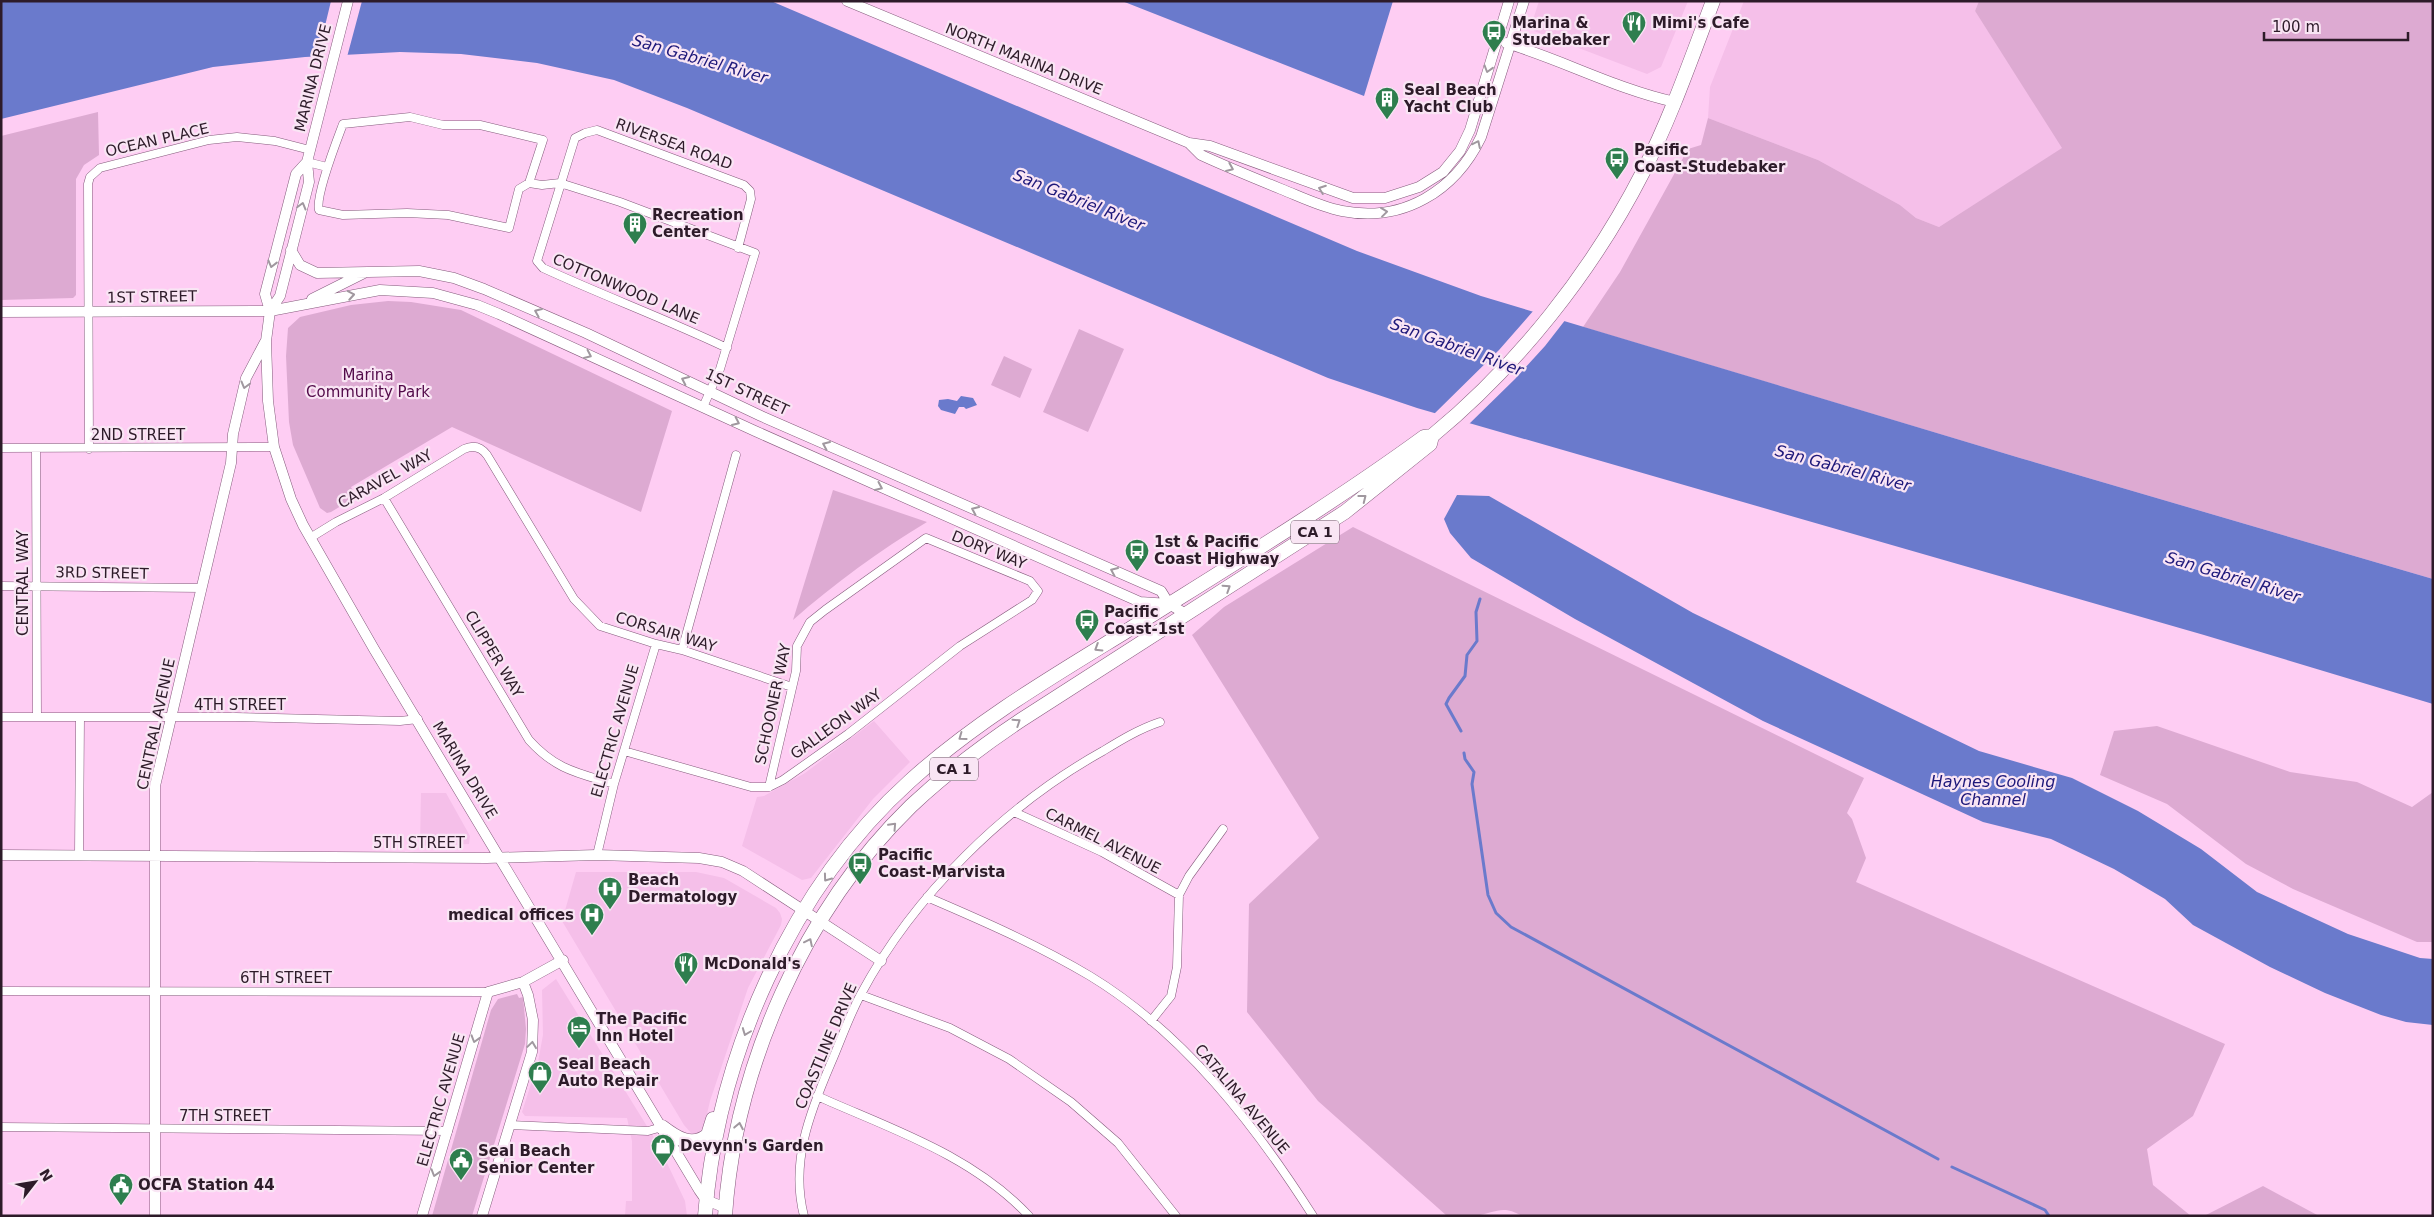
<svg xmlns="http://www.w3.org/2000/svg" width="2434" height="1217" font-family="'DejaVu Sans',sans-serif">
<rect width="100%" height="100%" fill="#fecdf3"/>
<!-- built -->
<path fill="#f5bfe9" d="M1539,1H1688L1661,67L1647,74L1534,31L1532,23Z
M1744,1H1979L1975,11L2063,148L1939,227L1916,218L1900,205L1818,160L1708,118L1710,87Z
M874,721L910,762L873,799L811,878L802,880L742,846L757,797L764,796L805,773Z
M421,793H446L470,836L469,844L420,846Z
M576,872H696L724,878L776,908L780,913L782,919L781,925L748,988L710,1101L704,1127L697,1134L691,1133L684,1125L562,921Z
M556,979L658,1144L685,1201L687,1216H625L626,1201H632V1141L627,1118L525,1116L522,1112L538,1062L543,1035L542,990Z"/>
<!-- green -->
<path fill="#ddaad2" d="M1979,1H2433V579L2020,458L1583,327L1620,272L1688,149L1701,145L1708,118L1818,160L1900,205L1916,218L1939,227L2062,148L1975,11Z
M98,112L99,155L84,165L76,179V295L73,298L1,300V136Z
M388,301L411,302L461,310L672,411L641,512L452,427L351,487L356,497L331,512L327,513L320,508L293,445L289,422L286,356L288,328L300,317L351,305Z
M1079,329L1124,349L1088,432L1043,412Z
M1004,356L1032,369L1020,398L991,385Z
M833,490L927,522C879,551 835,583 793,620Z
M1353,527L1864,778L1847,813L1852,819L1866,858L1856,882L2225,1044L2193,1116L2147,1149L2153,1185L2191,1216H1522C1502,1204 1495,1213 1475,1216C1466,1217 1456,1216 1447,1216L1318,1101L1247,1012L1249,904L1319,838L1192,635L1224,607Z
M2157,726L2290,772L2357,782L2412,807L2433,792V942H2417L2293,889L2246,864L2167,804L2100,775L2114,731Z
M517,994L519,998L523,997L526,1029L525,1044L472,1216H432L491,1010L498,999Z
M2263,1186L2319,1216H2204Z"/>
<!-- water -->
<path fill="#6a7acc" d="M1,1H771L1357,251L1481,296L2020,458L2433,579V704L2204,635L1417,408L1328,378L687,108L614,80L537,63L461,54L400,52L305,57L213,67L1,119Z
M1122,1H1393L1364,96Z
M961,396L973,398L977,405L966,409L964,407H959L955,414L941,410L938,406L939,400L948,399L957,401Z
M1457,495L1489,496L1693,613L1979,751L2072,778L2138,811L2201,849L2257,892L2348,934L2420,958L2433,959V1025L2406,1022L2381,1015L2325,993L2270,967L2193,925L2165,899L2114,869L2051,839L1983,822L1763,721L1575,619L1471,558L1450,533L1444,519Z"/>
<!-- pier -->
<path fill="#fecdf3" d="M331,1H362L347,57L317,59Z
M1534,310L1566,319L1545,346L1515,379L1468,425L1433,415L1499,350Z"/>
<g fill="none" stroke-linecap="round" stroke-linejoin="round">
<!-- stream -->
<path stroke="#6a7acc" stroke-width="3" d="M1461,731L1446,704L1449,698L1465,676L1467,655L1477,641L1476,612L1480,599
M1464,753L1465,759L1474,772L1472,784L1488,895L1496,913L1511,927L1938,1159
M1952,1167L2045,1210L2049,1216"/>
<defs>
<path id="street" d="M410,117L443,125H480L543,140L529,183L519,189L509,228L448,215L407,213L343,215L319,210C315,196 337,140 343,124Z
M307,162L327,167
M529,183L542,185L560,183L620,202L755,253L720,369L703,407
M727,348C666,319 604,296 543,268L537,261L575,138L585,133L597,130L744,185L750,191L751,199L738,248
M1,448L274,447
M36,449L37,717
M89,449L88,184L90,177L100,168L209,140L237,137L275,141L310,150
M384,498L529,740C556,770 578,773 614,784
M310,538L336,522L384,498L464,449C473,445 481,447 487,455L574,599L600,626L656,644L682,650L792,687
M1,586L202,588
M682,650L736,455
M1,717H236L400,721L418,719
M624,751L751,787H769L783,780L848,734L960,646L1032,600L1038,591L1030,581L926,538L825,610L810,622L797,646L796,671L769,787
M1014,812L1102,852L1179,895
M597,855L614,784L656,644
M79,856L80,717
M927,897C983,921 1038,945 1090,976C1184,1033 1255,1125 1313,1216
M1,991L488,992
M861,995L950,1028L1009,1059L1071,1102L1118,1143L1176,1216
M1151,1021L1171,996L1177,967L1179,895L1189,876L1223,829
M817,1096C891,1129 972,1155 1029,1216
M510,1125L648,1131L662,1127
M1,1127L448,1131
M804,1216C790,1162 810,1112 831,1063C841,1040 849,1016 861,994C914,895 1006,805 1103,751C1121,740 1139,729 1160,722"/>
<path id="secondary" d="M348,1L307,162L309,182L280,296L270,311L266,341L268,401L274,447L291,499L303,525L374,649L699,1190L706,1200L726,1208
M847,1L1189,143L1210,146L1353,198H1385L1419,187L1443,172L1460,151L1470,130L1509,1
M1506,43C1563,60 1616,89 1675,102
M1189,143L1201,155C1227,167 1254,178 1281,189C1301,197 1321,207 1342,211C1403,223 1455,191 1481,137L1524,1
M291,250L300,265L317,273L419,271L454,278L484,289L586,333L761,416L1161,591L1169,604
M312,299L364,273
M270,311L265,294L296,174L307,162
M1,312L270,311L380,290L433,293L477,305L499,314L755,431L1140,602L1169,604L1186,614
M1,855L487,858L597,855L699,858L722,862L743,871L881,961
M155,1216V786L231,463L233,434L246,378L265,342
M422,1216L488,992L523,982L563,960
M482,1216L532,1052L533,1020L528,995L523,982"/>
<path id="highway" d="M1432,436C1518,365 1592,272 1643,172C1671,117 1691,59 1713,1
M662,1127C675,1137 692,1149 708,1135L713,1119
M705,1216C717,1057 791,888 910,781C975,722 1050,678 1125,632C1225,569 1328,507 1424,437L1432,436
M725,1216C735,1067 804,910 911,806C945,774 982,746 1021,720L1345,512L1430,444L1432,436"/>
</defs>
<!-- street casing -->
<use href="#street" stroke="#855b7c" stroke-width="9"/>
<!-- secondary casing -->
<use href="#secondary" stroke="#855b7c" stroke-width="11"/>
<!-- highway casing -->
<use href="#highway" stroke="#855b7c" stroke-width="15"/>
<!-- street -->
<use href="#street" stroke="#fff" stroke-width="8"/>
<!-- secondary -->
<use href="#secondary" stroke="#fff" stroke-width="10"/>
<!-- highway -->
<use href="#highway" stroke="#fff" stroke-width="14"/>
</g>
<!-- one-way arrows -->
<defs><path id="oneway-chevron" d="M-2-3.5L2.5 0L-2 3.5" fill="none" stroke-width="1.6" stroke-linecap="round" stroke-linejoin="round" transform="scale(1.25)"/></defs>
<g stroke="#a0989f">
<use href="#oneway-chevron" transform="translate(1488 69) rotate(107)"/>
<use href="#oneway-chevron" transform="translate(1477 144) rotate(-64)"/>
<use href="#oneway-chevron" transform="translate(1230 168) rotate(23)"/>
<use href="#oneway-chevron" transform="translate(1322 189) rotate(-160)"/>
<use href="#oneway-chevron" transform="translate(302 206) rotate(-75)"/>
<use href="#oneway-chevron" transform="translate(1384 212) rotate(-7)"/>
<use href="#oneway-chevron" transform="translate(272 264) rotate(104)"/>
<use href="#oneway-chevron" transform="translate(351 295) rotate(-10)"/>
<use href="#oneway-chevron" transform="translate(538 312) rotate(-157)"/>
<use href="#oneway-chevron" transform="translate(588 355) rotate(25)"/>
<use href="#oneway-chevron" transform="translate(685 380) rotate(-155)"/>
<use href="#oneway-chevron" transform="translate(245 385) rotate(105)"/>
<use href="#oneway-chevron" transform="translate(736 422) rotate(25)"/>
<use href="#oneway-chevron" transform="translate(826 445) rotate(-156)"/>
<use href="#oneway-chevron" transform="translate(879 487) rotate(24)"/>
<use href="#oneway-chevron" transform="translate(1363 498) rotate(-38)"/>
<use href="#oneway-chevron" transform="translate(975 510) rotate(-156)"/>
<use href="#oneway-chevron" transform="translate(1114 571) rotate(-156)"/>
<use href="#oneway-chevron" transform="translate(1227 588) rotate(-33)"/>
<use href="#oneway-chevron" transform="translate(1098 648) rotate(148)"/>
<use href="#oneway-chevron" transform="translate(1017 722) rotate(-34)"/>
<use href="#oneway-chevron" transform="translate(962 737) rotate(144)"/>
<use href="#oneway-chevron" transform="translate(893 826) rotate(-47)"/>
<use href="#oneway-chevron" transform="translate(827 878) rotate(126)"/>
<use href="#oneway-chevron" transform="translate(809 942) rotate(-64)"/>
<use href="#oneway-chevron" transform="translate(746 1032) rotate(111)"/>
<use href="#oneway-chevron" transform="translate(475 1039) rotate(107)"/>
<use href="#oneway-chevron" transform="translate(532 1045) rotate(-82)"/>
<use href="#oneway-chevron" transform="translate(739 1126) rotate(-79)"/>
<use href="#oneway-chevron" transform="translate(435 1173) rotate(107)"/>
</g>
<!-- icons -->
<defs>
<symbol id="restaurant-pin" viewBox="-11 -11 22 30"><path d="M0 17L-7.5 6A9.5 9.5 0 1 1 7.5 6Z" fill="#2e7e4e" stroke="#f9e5f4"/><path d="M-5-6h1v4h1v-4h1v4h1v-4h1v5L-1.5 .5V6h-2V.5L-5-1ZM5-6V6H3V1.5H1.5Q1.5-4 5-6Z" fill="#fff"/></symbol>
<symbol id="bus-pin" viewBox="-11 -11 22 30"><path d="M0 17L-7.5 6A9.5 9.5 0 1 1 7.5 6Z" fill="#2e7e4e" stroke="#f9e5f4"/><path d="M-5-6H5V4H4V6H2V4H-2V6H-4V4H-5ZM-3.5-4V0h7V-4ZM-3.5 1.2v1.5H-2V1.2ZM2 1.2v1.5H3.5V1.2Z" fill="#fff"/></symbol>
<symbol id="building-pin" viewBox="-11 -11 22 30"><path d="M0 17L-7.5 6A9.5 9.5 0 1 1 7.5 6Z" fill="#2e7e4e" stroke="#f9e5f4"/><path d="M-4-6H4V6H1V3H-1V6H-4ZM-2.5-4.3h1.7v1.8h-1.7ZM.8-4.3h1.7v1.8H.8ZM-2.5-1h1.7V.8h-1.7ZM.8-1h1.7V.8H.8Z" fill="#fff"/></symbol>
<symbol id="hospital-pin" viewBox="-11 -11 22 30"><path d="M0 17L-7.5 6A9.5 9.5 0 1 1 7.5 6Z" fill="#2e7e4e" stroke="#f9e5f4"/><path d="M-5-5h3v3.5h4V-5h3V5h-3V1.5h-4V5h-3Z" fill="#fff"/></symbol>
<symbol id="hotel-pin" viewBox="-11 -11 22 30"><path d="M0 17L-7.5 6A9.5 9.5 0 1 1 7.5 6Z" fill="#2e7e4e" stroke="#f9e5f4"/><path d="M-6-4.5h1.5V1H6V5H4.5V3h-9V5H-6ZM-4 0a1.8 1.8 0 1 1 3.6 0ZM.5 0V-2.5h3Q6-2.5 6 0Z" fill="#fff"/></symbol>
<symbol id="shop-pin" viewBox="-11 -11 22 30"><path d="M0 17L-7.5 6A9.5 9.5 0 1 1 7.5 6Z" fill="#2e7e4e" stroke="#f9e5f4"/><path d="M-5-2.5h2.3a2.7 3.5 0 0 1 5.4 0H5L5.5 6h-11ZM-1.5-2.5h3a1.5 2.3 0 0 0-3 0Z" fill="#fff"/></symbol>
<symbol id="civic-pin" viewBox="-11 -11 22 30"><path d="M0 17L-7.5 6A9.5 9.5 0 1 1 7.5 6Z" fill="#2e7e4e" stroke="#f9e5f4"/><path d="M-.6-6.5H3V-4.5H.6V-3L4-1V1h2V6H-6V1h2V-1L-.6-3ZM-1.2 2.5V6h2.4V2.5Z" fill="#fff"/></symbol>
</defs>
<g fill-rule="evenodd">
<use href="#restaurant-pin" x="1620" y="9" width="28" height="38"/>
<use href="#bus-pin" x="1480" y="18" width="28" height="38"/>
<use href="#building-pin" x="1373" y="85" width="28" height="38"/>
<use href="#bus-pin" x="1603" y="145" width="28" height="38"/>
<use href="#building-pin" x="621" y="210" width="28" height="38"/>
<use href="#bus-pin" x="1123" y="537" width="28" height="38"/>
<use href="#bus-pin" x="1073" y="607" width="28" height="38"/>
<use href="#bus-pin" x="846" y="850" width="28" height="38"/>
<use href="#hospital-pin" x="596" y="875" width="28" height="38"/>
<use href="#hospital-pin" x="578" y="901" width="28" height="38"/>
<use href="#restaurant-pin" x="672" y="950" width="28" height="38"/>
<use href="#hotel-pin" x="565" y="1014" width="28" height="38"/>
<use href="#shop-pin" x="526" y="1059" width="28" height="38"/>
<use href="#shop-pin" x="649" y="1132" width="28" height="38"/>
<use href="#civic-pin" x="447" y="1146" width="28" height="38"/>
<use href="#civic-pin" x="107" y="1171" width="28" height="38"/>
</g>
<g text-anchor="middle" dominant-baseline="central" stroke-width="4.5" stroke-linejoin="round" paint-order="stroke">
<!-- shield labels -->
<g fill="#f9e5f4" stroke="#6a5866" stroke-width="1">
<rect x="1291" y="520.5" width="48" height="23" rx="4"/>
<rect x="930" y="757.5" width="48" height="23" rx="4"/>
</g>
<g font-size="14" font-weight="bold" fill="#2d1b29">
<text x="1315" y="532">CA 1</text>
<text x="954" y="769">CA 1</text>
</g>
<!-- poi labels -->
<g font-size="15" font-weight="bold" fill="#2d1b29" stroke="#f9e5f4" text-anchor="start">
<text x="1512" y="23">Marina &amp;<tspan x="1512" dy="17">Studebaker</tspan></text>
<text x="1652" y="23">Mimi's Cafe</text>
<text x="1404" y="90">Seal Beach<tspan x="1404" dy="17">Yacht Club</tspan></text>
<text x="1634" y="150">Pacific<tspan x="1634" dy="17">Coast-Studebaker</tspan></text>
<text x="652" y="215">Recreation<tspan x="652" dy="17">Center</tspan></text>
<text x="1154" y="542">1st &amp; Pacific<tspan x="1154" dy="17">Coast Highway</tspan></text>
<text x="1104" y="612">Pacific<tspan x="1104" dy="17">Coast-1st</tspan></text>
<text x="878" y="855">Pacific<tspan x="878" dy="17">Coast-Marvista</tspan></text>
<text x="628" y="880">Beach<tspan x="628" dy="17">Dermatology</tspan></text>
<text x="574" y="915" text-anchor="end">medical offices</text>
<text x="704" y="964">McDonald's</text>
<text x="596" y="1019">The Pacific<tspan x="596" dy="17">Inn Hotel</tspan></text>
<text x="558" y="1064">Seal Beach<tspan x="558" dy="17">Auto Repair</tspan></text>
<text x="680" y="1146">Devynn's Garden</text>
<text x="478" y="1151">Seal Beach<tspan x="478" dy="17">Senior Center</tspan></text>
<text x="138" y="1185">OCFA Station 44</text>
</g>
<!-- street labels -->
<g font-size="15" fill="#2d1b29" stroke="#f9e5f4">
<text transform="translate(1024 59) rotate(22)">NORTH MARINA DRIVE</text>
<text transform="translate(313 78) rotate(-76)">MARINA DRIVE</text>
<text transform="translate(157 140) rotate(-13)">OCEAN PLACE</text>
<text transform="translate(674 144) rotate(20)">RIVERSEA ROAD</text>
<text transform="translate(626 289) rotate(23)">COTTONWOOD LANE</text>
<text transform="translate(152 297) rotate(-1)">1ST STREET</text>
<text transform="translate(747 392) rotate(25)">1ST STREET</text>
<text x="138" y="435">2ND STREET</text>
<text transform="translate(385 479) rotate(-29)">CARAVEL WAY</text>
<text transform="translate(989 550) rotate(22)">DORY WAY</text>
<text transform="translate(102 573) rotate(1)">3RD STREET</text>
<text transform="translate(23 583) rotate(-90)">CENTRAL WAY</text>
<text transform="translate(666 632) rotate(17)">CORSAIR WAY</text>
<text transform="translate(494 654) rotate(59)">CLIPPER WAY</text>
<text transform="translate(773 704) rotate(-78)">SCHOONER WAY</text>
<text x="240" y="705">4TH STREET</text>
<text transform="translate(156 724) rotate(-78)">CENTRAL AVENUE</text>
<text transform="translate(836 724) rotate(-36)">GALLEON WAY</text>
<text transform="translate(615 731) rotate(-74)">ELECTRIC AVENUE</text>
<text transform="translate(465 770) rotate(59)">MARINA DRIVE</text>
<text transform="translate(1103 841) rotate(27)">CARMEL AVENUE</text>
<text x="419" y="843">5TH STREET</text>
<text x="286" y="978">6TH STREET</text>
<text transform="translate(826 1046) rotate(-67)">COASTLINE DRIVE</text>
<text transform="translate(1242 1099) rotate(50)">CATALINA AVENUE</text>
<text transform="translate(441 1100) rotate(-74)">ELECTRIC AVENUE</text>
<text x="225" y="1116">7TH STREET</text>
</g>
<!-- park labels -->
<g font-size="15" fill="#520a49" stroke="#f9e5f4">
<text x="368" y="375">Marina<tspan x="368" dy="17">Community Park</tspan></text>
</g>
<!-- water labels -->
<g font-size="16" font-style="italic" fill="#1e187a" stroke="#f9e5f4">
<text transform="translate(700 59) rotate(16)">San Gabriel River</text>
<text transform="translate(1079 200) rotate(22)">San Gabriel River</text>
<text transform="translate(1457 347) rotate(20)">San Gabriel River</text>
<text transform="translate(1843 468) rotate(15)">San Gabriel River</text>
<text transform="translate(2233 577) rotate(17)">San Gabriel River</text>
<text x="1993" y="781">Haynes Cooling<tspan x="1993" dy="18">Channel</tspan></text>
</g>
</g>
<!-- border -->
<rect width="2434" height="1217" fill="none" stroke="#2d1b29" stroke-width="5"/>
<!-- north arrow -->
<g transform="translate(35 1182) rotate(59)" stroke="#f9e5f4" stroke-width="4" paint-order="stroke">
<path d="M0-4L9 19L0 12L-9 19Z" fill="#2d1b29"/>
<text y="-8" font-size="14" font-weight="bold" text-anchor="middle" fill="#2d1b29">N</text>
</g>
<!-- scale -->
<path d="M2264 32v8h144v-8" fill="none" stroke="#2d1b29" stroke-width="2.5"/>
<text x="2272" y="32" font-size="15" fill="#2d1b29" stroke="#f9e5f4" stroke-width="4" paint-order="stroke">100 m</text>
</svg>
